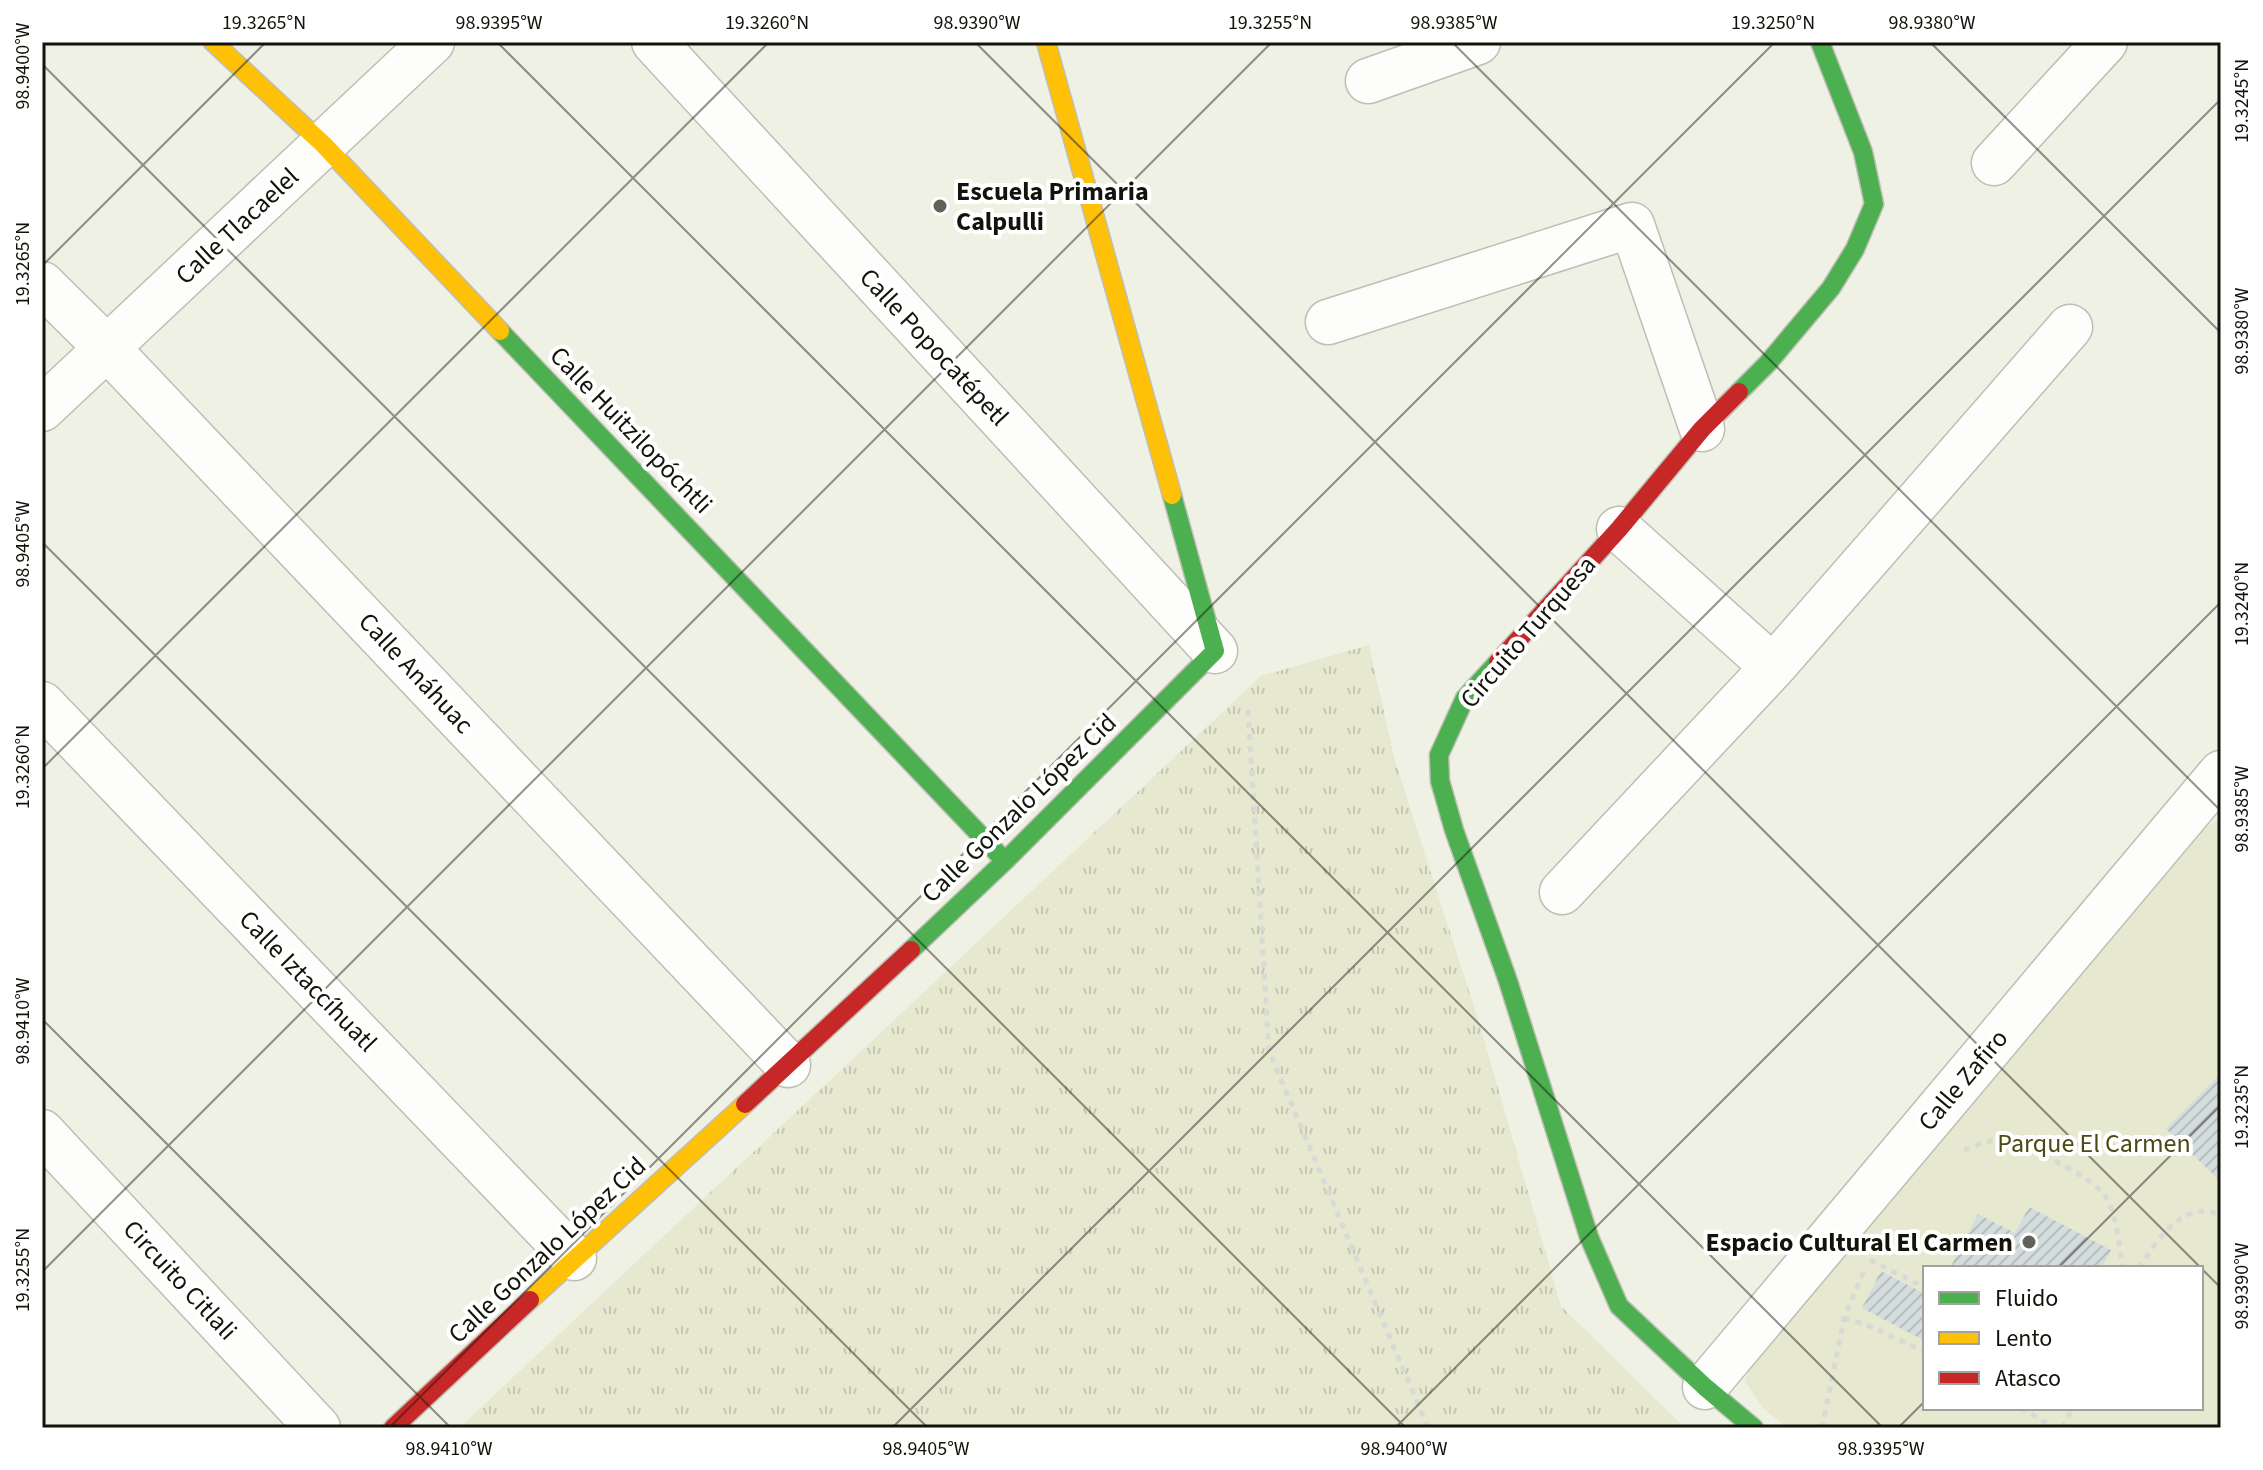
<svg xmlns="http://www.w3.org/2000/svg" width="2263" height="1470" font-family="'Source Sans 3',sans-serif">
<defs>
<pattern id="grass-tufts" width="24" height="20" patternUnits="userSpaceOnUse" patternTransform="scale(2)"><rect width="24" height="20" fill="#e6e8cf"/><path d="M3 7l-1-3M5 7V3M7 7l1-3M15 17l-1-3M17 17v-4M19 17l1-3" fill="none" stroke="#c4c6b1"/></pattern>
<pattern id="building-hatch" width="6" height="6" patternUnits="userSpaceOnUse" patternTransform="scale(2)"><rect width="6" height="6" fill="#d4ddde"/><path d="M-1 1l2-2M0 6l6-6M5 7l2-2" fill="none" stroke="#b5bdbd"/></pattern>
</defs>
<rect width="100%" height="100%" fill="#f0f1e5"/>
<!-- grass -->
<path fill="url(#grass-tufts)" d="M1369,645L1395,761L1478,1019L1561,1306L1685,1428H459L1261,676Z"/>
<!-- green -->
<path fill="#e6e8cf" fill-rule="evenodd" d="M2221,818V1428H1787L1763,1408L1745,1381L1756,1351L2187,837ZM1925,1268H2201V1408H1925Z"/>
<!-- building -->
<path fill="url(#building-hatch)" d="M2221,1073V1182L2166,1129Z
M2029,1207L2111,1250L2102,1268H1950L1978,1214L2015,1233Z
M1881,1271L1925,1294V1341L1862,1308Z"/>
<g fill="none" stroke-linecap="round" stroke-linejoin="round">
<defs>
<path id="street" d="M654,42L1215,651
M1368,81L1478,42
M1994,163L2105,42
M42,284L107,348L788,1065
M1328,322L1632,225L1702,429
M42,409L432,42
M1619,529L1773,667
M42,704L574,1258
M1562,892L1773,667L2070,327
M42,1132L318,1428
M1705,1387L2221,773"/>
<path id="fast" d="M500,331L1005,861
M1739,392L1768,363L1831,288L1855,249L1874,204L1863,152L1820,42
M1498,662L1465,698L1439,755L1440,781L1454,830L1508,981L1589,1237L1619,1306L1705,1387L1754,1428
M911,950L1005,861L1215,651L1172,495"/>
<path id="slow" d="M213,42L324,145L500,331
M1046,42L1172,495
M530,1300L745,1104"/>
<path id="jam" d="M1498,662L1619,529L1702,429L1739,392
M745,1104L911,950
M393,1428L530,1300"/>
</defs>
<!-- street casing -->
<use href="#street" stroke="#bebeb5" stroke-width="47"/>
<!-- fast casing -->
<use href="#fast" stroke="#bebeb5" stroke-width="21"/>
<!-- slow casing -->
<use href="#slow" stroke="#bebeb5" stroke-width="21"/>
<!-- jam casing -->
<use href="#jam" stroke="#bebeb5" stroke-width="21"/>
<!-- path -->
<path stroke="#d9d9d6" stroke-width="5" stroke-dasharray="6 6" stroke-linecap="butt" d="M1248,710L1269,1051L1428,1428
M1964,1150C1973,1147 1985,1141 1994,1141C2021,1142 2090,1174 2105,1196C2117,1215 2119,1245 2123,1268
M1870,1260L1920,1285
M2139,1268C2158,1240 2182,1199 2221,1215
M1844,1318L1870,1326L1925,1352
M2021,1408L2055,1428
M1822,1428L1844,1318L1865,1268
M2062,1428L2073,1408"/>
<!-- street -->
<use href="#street" stroke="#fdfdfb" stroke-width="44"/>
<!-- fast -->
<use href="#fast" stroke="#4caf50" stroke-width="18"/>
<!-- slow -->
<use href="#slow" stroke="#ffc107" stroke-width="18"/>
<!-- jam -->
<use href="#jam" stroke="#c62828" stroke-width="18"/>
</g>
<!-- ticks -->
<path fill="none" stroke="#13130c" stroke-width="2" stroke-opacity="0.45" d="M497,42L1883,1428M975,42L2201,1268M1452,42L2221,811M1930,42L2221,333M42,64L1406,1428M42,266L266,42M42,542L928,1428M42,769L769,42M42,1019L451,1428M2058,1268L2221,1105M2201,1268L2221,1288M42,1272L1272,42M389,1428L1775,42M892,1428L2221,99M1395,1428L2221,602M1898,1428L1925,1401"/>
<!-- markers -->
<g fill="#606158" stroke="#fff" stroke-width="3">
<circle cx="940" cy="206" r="8"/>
<circle cx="2029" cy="1242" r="8"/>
</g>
<g text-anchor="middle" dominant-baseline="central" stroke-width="8" stroke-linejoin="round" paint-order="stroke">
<!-- poi labels -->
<g font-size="26" font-weight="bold" fill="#13130c" stroke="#fff" text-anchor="start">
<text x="956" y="191">Escuela Primaria<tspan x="956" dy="30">Calpulli</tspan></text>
<text x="2013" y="1242" text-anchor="end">Espacio Cultural El Carmen</text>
</g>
<!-- street labels -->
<g font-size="26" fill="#13130c" stroke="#fff">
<text transform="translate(237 226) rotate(-43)">Calle Tlacaelel</text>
<text transform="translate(934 347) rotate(47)">Calle Popocatépetl</text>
<text transform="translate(631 430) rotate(46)">Calle Huitzilopóchtli</text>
<text transform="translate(1528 632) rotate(-49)">Circuito Turquesa</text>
<text transform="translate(416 673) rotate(47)">Calle Anáhuac</text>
<text transform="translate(1019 808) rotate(-44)">Calle Gonzalo López Cid</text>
<text transform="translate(308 981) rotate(46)">Calle Iztaccíhuatl</text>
<text transform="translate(1963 1080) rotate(-50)">Calle Zafiro</text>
<text transform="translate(547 1250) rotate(-43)">Calle Gonzalo López Cid</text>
<text transform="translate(180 1280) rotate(47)">Circuito Citlali</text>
</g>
<!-- park labels -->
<g font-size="26" fill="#4a4a15" stroke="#fff">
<text x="2094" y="1143">Parque El Carmen</text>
</g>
</g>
<!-- border -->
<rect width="2263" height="1470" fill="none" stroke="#ffffff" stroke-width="88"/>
<!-- legend -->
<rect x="1923" y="1266" width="280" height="144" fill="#ffffff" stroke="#a1a19e" stroke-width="2"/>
<rect x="1939" y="1292" width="40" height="12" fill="#4caf50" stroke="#a1a19e" stroke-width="2"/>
<text x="1995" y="1306" font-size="24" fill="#13130c">Fluido</text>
<rect x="1939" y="1332" width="40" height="12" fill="#ffc107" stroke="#a1a19e" stroke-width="2"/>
<text x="1995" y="1346" font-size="24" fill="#13130c">Lento</text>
<rect x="1939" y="1372" width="40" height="12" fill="#c62828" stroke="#a1a19e" stroke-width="2"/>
<text x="1995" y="1386" font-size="24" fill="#13130c">Atasco</text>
<rect x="44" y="44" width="2175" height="1382" fill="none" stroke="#13130c" stroke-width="3"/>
<g font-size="20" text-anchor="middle" fill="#13130c">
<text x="264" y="29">19.3265°N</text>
<text x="499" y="29">98.9395°W</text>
<text x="767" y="29">19.3260°N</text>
<text x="977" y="29">98.9390°W</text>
<text x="1270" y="29">19.3255°N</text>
<text x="1454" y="29">98.9385°W</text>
<text x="1773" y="29">19.3250°N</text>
<text x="1932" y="29">98.9380°W</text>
<text transform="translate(22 66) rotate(-90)" y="7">98.9400°W</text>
<text transform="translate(2241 101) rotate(-90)" y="7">19.3245°N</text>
<text transform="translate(22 264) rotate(-90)" y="7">19.3265°N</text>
<text transform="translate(2241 331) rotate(-90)" y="7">98.9380°W</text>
<text transform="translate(22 544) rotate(-90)" y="7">98.9405°W</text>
<text transform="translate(2241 604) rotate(-90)" y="7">19.3240°N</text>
<text transform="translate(22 767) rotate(-90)" y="7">19.3260°N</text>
<text transform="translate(2241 809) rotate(-90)" y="7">98.9385°W</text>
<text transform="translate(22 1021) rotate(-90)" y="7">98.9410°W</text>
<text transform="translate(2241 1107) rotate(-90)" y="7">19.3235°N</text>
<text transform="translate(22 1270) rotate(-90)" y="7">19.3255°N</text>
<text transform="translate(2241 1286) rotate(-90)" y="7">98.9390°W</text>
<text x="449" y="1455">98.9410°W</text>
<text x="926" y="1455">98.9405°W</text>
<text x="1404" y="1455">98.9400°W</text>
<text x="1881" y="1455">98.9395°W</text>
</g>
</svg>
